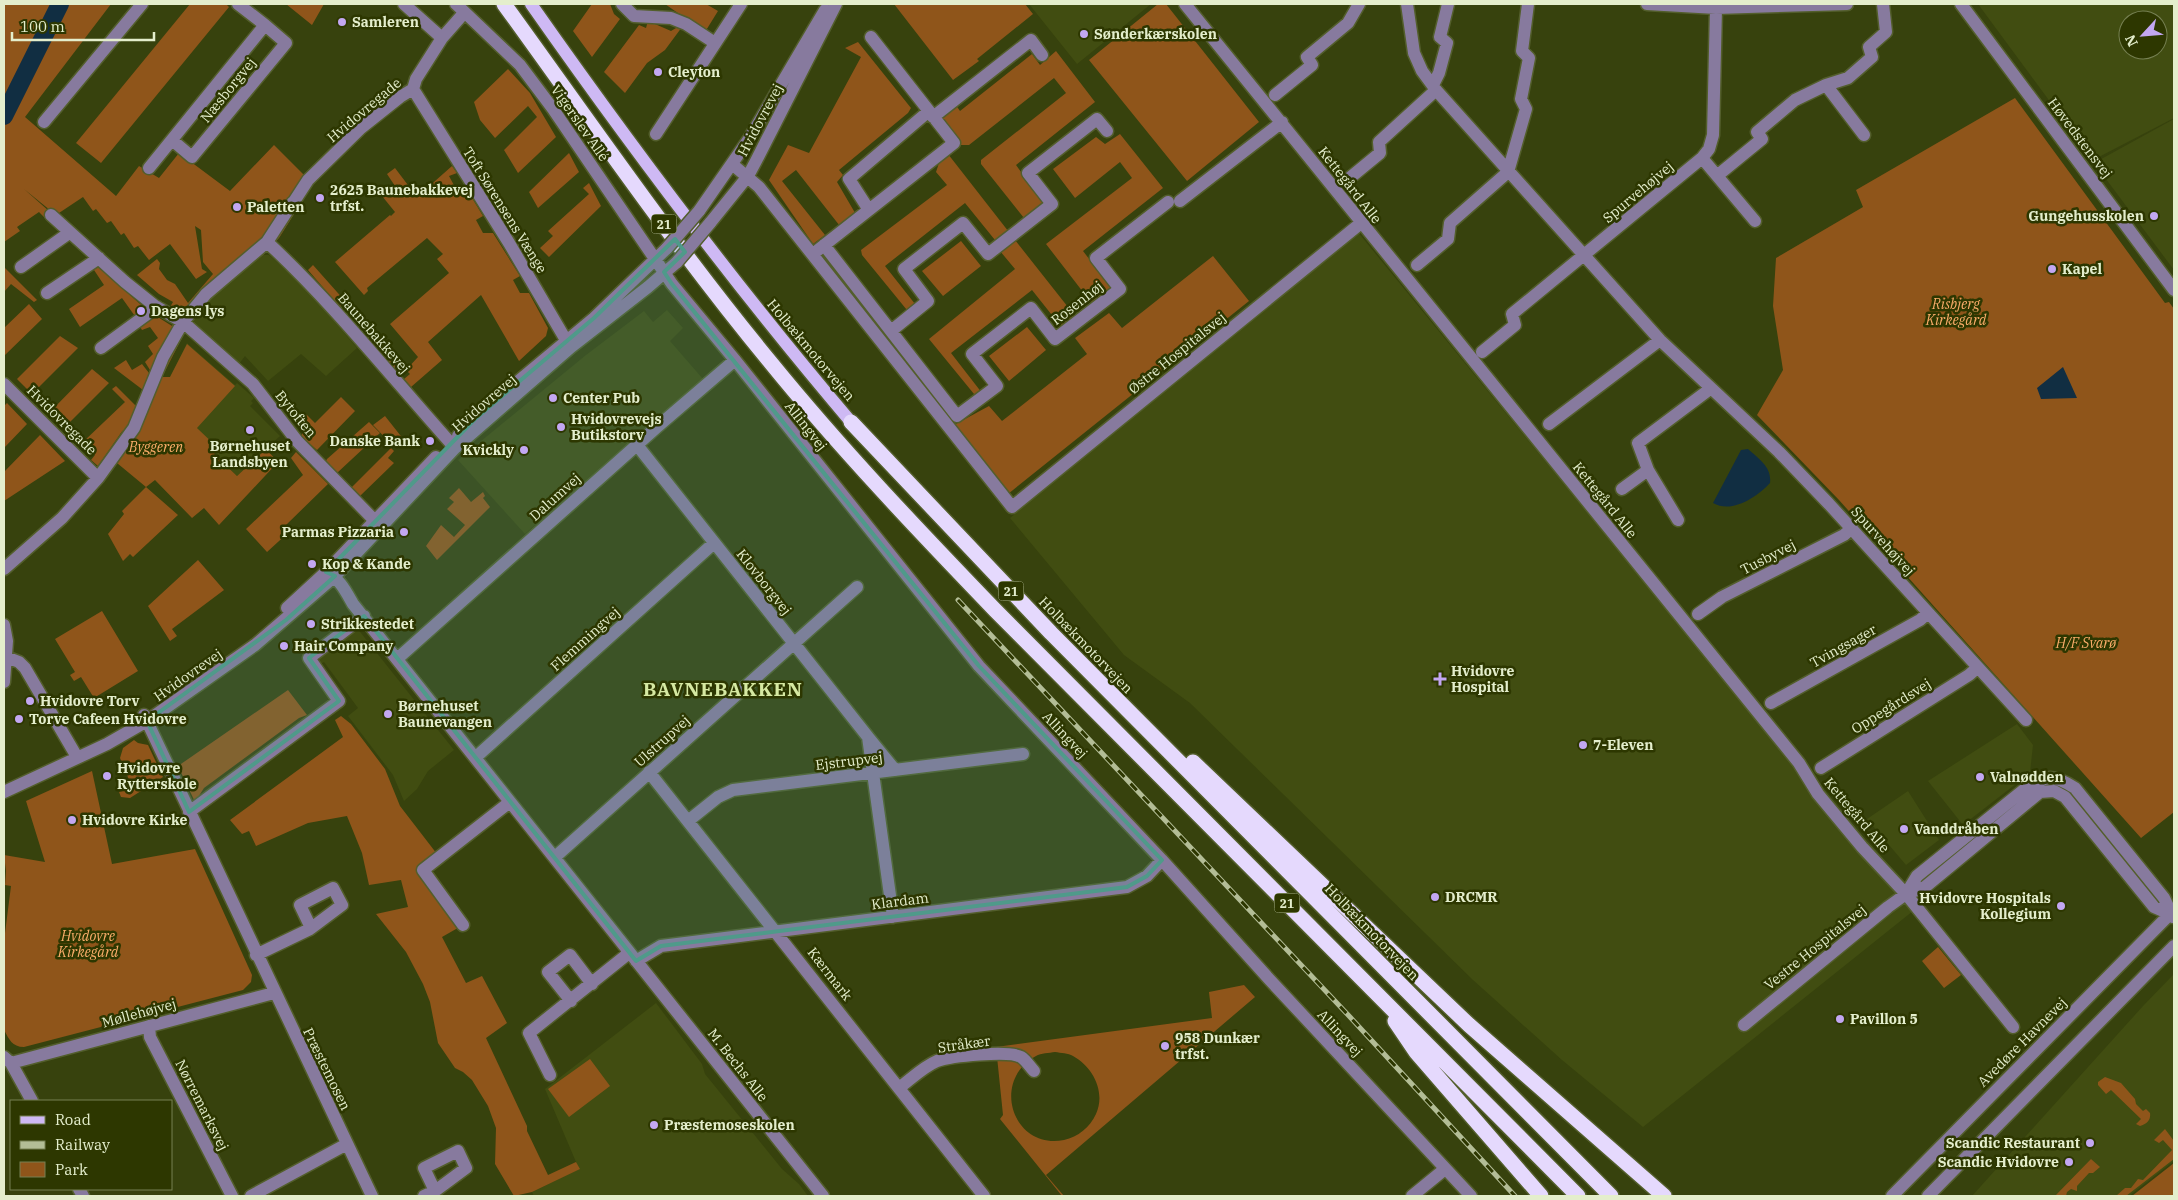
<svg xmlns="http://www.w3.org/2000/svg" width="2178" height="1200" font-family="'IBM Plex Serif',serif">
<rect width="100%" height="100%" fill="#37420d"/>
<!-- built -->
<path fill="#414d11" fill-rule="evenodd" d="M1029,4H1151L1077,64Z
M1978,4H2174V118L2093,160ZM2128,20H2158V50H2128Z
M2174,119V270L2094,163Z
M1357,231L1913,911L1643,1127L1562,1060L1473,980L1190,703L1124,655L1010,518Z
M263,255H269L306,288L357,348L326,376L301,354L268,381L245,356L239,364L190,319L219,289Z
M667,310L683,328L670,341L703,379L525,534L458,460L586,355L644,311L653,322Z
M187,343L235,385L237,383L254,398L251,401L253,403L250,406L280,436L237,476L214,454L218,450L197,428L162,377H170Z
M357,628L454,750L428,771L417,789L404,801L393,775L348,716L358,708L324,662L318,666L314,660Z
M2017,724L2033,745L2030,773L1963,825L1928,781Z
M1908,791L1939,840L1906,865L1867,819Z
M2174,974V1161L2129,1196H1972L2143,1006Z
M656,1003L702,1064L705,1074L782,1169L799,1184L808,1196H534L532,1192L579,1169L545,1089Z"/>
<!-- green -->
<path fill="#8f551a" fill-rule="evenodd" d="M4,4H111L25,117L116,196L139,166L159,178L179,153L230,191L274,145L313,184L279,238L263,255L219,289L190,322L162,377H170L187,344L235,386L197,428L219,449L214,454L237,476L266,449L278,462L219,525L204,508L192,518L155,480L146,487L178,515L133,557L130,554L123,561L108,534L124,514L122,511L146,487L117,463L130,445L121,434L123,430L98,466L91,460L95,455L83,442L125,402L112,389L116,386L136,406L143,390L114,368L126,360L132,370L142,364L149,373L150,370L145,362L153,354L148,346L158,338L150,327L142,330L139,325L153,314L172,326L177,317L169,309L173,302L159,294L137,275L157,259L160,263L159,269L167,280L175,284L188,303L213,274L203,262L201,230L195,226L202,269L207,272L196,279L170,244L149,260L138,246L134,248L124,233L121,235L111,221L107,223L96,209L93,211L83,197L56,215L24,189L50,212L45,218L39,212L17,227L20,231L4,242Z
M190,4H226L229,7L101,163L76,143Z
M286,4H324L312,25Z
M592,4H610L614,14L620,19L592,57L573,31Z
M665,4H706L718,11L705,32Z
M894,4H1025L1033,14L977,59L979,61L953,80Z
M1158,4H1166L1259,122L1187,181L1089,60Z
M648,21L671,31L681,25L682,27L665,50L647,63L625,93L604,72L639,25L646,28Z
M858,42L911,108L908,113L839,170L843,175L837,182L858,218L843,230L796,170L782,181L825,235L813,244L769,180L788,145L809,153L861,57L845,48Z
M1056,51L1095,102L1016,165L1047,208L1028,223L981,164V160L1066,93L1054,78L969,145H960L941,119L953,101L960,111L1032,54L1040,65Z
M508,69L530,93L556,137L518,173L504,150L537,117L528,106L495,138L480,120L474,102Z
M2015,98L2165,303L2169,302L2174,309V812L2141,838L1839,500L1757,415L1783,370L1773,306L1776,258L1863,207L1856,190Z
M1120,134L1163,188L1083,251L1113,290L1093,305L1046,244L1132,178L1120,162L1075,198L1053,169L1096,137L1105,144Z
M569,153L579,172L538,208L529,192Z
M948,154L1012,236L999,245L965,203L885,266L919,309L911,315L862,255L861,250L947,185L936,172L939,163Z
M452,166L457,173L449,176L456,189L466,188L483,216L476,220L483,233H493L520,276L513,280L520,293H529L548,328L546,336L519,361L481,295L428,342L442,360L411,387L404,379L410,374L406,370L418,357L390,324L449,273L437,259L443,254L427,238L367,288L368,291L364,295L335,262L390,215L391,216L395,212L382,196L395,186L387,174L395,168L417,197Z
M589,183L601,206L549,257L540,248L553,236L548,231L589,194L583,188Z
M1015,240L1079,321L1063,329L1032,290L951,353L982,393L975,399L974,394L929,339L1015,269L1000,251Z
M961,241L981,266L943,296L922,271Z
M1213,256L1249,301L1008,494L954,425L989,406L1002,421L1087,354L1075,338L1109,313L1122,328Z
M96,265L148,311L137,319L122,298L80,327L69,309L104,285L92,267Z
M313,265L345,301L340,307L308,270Z
M4,267L37,300L34,302L11,284L4,292Z
M29,304L42,319L4,356V328Z
M1027,327L1046,350L1009,381L989,356Z
M374,334L401,365L396,370L368,338Z
M60,336L78,348L32,394L17,379Z
M92,369L109,383L65,427L51,411Z
M341,397L355,411L317,450L301,436C306,427 307,424 300,415L304,412L315,423Z
M7,403L27,424L4,448V406Z
M385,416L404,440L395,448L373,425Z
M369,422L380,433L337,473L326,461L327,459Z
M40,435L65,461L4,501V472Z
M391,448L394,451L388,458L394,463L360,496L351,488Z
M296,452L328,484L285,526L290,531L267,552L246,529L303,475L291,458Z
M459,488L471,502L483,492L485,496L483,498L490,507L437,560L426,546L441,525L454,537L465,525L447,509L454,502L449,498Z
M198,560L224,590L172,629L177,636L170,641L148,606Z
M102,611L138,671L94,698L81,677L74,681L70,675L75,672L55,639Z
M288,690L307,715L299,718L204,788L195,802L178,766Z
M341,716L351,724L385,769L400,806L437,854L421,868L463,925L442,937L466,983L482,976L507,1023L486,1038L527,1126V1131L548,1175L576,1162L580,1169L532,1192L514,1196L495,1164L496,1128L488,1106L472,1080L463,1072L455,1068L438,1043L430,1002L423,984L406,952L376,914L408,907L401,880L369,885L362,853L347,816L308,823L256,846L249,831L242,834L230,820L343,737L335,720Z
M134,740L138,743L148,745L163,777L130,798L121,797L119,792L124,790L122,786L130,782L120,758L123,748Z
M92,771L112,864L195,849L252,975L251,982L243,990L24,1047C12,1047 9,1039 4,1030V941L11,886L5,885L6,871L4,855L45,862L26,801Z
M1938,947L1961,975L1944,988L1922,961Z
M1244,985L1255,997L1046,1175L1064,1196H1062L1000,1119L1003,1115L996,1047L1212,1018L1209,992ZM1055,1052C1061,1053 1068,1053 1073,1056C1093,1067 1106,1092 1096,1114C1090,1127 1078,1137 1064,1140C1013,1150 990,1081 1036,1056C1041,1053 1049,1053 1055,1052Z
M590,1059L610,1086L569,1117L548,1089Z
M2105,1077L2121,1083L2135,1099L2136,1104L2143,1111L2146,1109L2150,1113C2151,1120 2147,1124 2140,1126L2136,1124L2141,1119L2111,1090L2106,1094L2098,1085V1082Z
M2165,1129L2174,1141V1159L2126,1196H2116L2125,1188H2131L2138,1179L2143,1180L2172,1150L2163,1140L2159,1143L2154,1140Z
M2091,1159L2100,1167L2093,1173H2089L2077,1186V1191L2071,1189L2067,1192L2066,1196H2055Z
M2174,1163V1196H2132Z"/>
<!-- water -->
<path fill="#112e42" d="M2063,367L2077,398L2041,399L2037,388Z
M1748,449C1759,459 1772,467 1770,483C1757,497 1732,514 1713,503L1741,450Z"/>
<g fill="none" stroke-linecap="round" stroke-linejoin="round">
<!-- river -->
<path stroke="#112e42" stroke-width="18" d="M4,116L60,4"/>
<defs>
<path id="minor" d="M404,4L442,38
M456,4L520,65L553,109L672,284L735,360L979,666L1162,860L1269,979L1471,1196
M622,4L634,16L671,18L686,24L715,43
M1185,4L1799,763L1818,794L1862,847L1906,894L2013,1027
M1407,4L1414,53L1422,71L1436,90L1660,340L1779,452L1829,504L2026,720
M1647,4L1716,8L1847,4
M1961,4L2174,290
M1433,85L1439,73L1447,43L1440,37L1448,4
M1826,85L1864,135
M413,89L509,243L570,347
M1275,95L1312,65L1307,57L1348,23L1359,4
M933,117L1031,40L1042,55
M44,122L142,4
M656,134L741,4
M172,140L192,157L286,43L265,25
M1702,158L1755,221
M732,164L759,187L1012,507L1361,223
M149,168L265,25L238,4
M1718,175L1762,139L1757,132L1795,100L1826,85L1848,78L1872,57L1869,47L1886,32L1883,4
M1346,181L1380,153L1379,142L1436,90
M295,200L308,180L361,128L400,97L413,89L416,79L442,38L464,13
M1180,201L1282,122
M869,210L849,179L929,111
M699,211L749,139L825,10
M51,215L125,282L155,306L183,322L253,384L297,441L380,526
M710,223L748,176L756,161L836,4
M267,242C335,305 393,379 455,448
M824,245L957,416L997,386L972,354L1031,308L1055,339L1120,289L1096,258L1168,202
M818,250L954,143L871,37
M1417,265L1448,239L1450,223L1508,172L1526,109L1521,99L1529,58L1522,51L1528,4
M21,267L69,233
M47,293L99,258
M891,331L928,301L904,269L963,223L988,254L1052,204L1028,173L1097,119L1107,131
M101,348L157,307
M1482,352L1515,325L1512,314L1702,158L1709,149L1713,135L1716,8
M4,384L98,478
M1549,424L1660,340
M458,436L509,389L594,318L667,248
M637,445L868,737L893,917
M1622,489L1648,470
M1678,520L1648,470L1638,443L1710,389
M4,569L62,518L98,478L134,428L163,357L183,322L206,294L267,242L293,202
M326,572C340,579 345,590 353,604L823,1196
M287,608L326,572L436,457
M1698,614L1722,597L1844,535L1852,528
M4,625L7,641L4,682
M6,657L19,662L25,668L77,757
M397,659L657,427L735,360
M1771,703L1920,620L1928,613
M144,715L372,1196
M868,737L895,770
M476,757L714,543
M1821,768L1969,675L1977,668
M649,772L984,1196
M4,792L107,744L147,721L255,645L335,576L455,448L571,347L648,287L677,262
M189,812L339,701L309,658L364,616
M688,821L718,797L733,790L1023,754
M555,857L857,587
M1906,894L1917,876L2025,789C2047,775 2053,774 2075,788L2164,898L2173,917
M463,925L423,870L510,802
M256,955L310,929L342,905L333,888L300,905L311,928
M636,961L661,946L1127,887L1147,876L1162,860
M571,1001L548,972L570,955L592,984
M1744,1025L1888,907L1906,894L1925,887L2040,792L2054,791L2065,797L2154,907L2170,914
M149,1026L150,1037L232,1196
M4,1057L11,1063L32,1101
M11,1063L274,993
M550,1075L529,1033L629,953
M899,1088C911,1079 923,1067 937,1061C951,1056 1009,1050 1021,1057C1026,1060 1030,1067 1034,1071
M79,1189L83,1196
M251,1196L347,1144
M424,1196L435,1191L466,1168L458,1151L424,1168L435,1191
M1412,1196L1445,1169
M1892,1196L2174,910
M1928,1196L2174,946"/>
<path id="major" d="M531,4C632,148 737,288 851,422"/>
<path id="highway" d="M504,4C591,124 676,248 771,363C841,449 918,530 995,610L1578,1196
M851,422L1051,633L1611,1196
M1193,762L1469,1025L1664,1196
M1395,1021L1416,1052L1541,1196"/>
</defs>
<!-- minor casing -->
<use href="#minor" stroke="#535e2c" stroke-width="15"/>
<!-- major casing -->
<use href="#major" stroke="#535e2c" stroke-width="15"/>
<!-- highway casing -->
<use href="#highway" stroke="#535e2c" stroke-width="18"/>
<!-- minor -->
<use href="#minor" stroke="#877a9e" stroke-width="12"/>
<!-- major -->
<use href="#major" stroke="#ceb9f4" stroke-width="12"/>
<!-- highway -->
<use href="#highway" stroke="#e5d9fd" stroke-width="15"/>
<defs>
<path id="rail" d="M958,600L1350,1017L1515,1196"/>
</defs>
<!-- rail casing -->
<use href="#rail" stroke="#b3bd96" stroke-width="5"/>
<!-- rail -->
<use href="#rail" stroke="#2d3700" stroke-width="3" stroke-dasharray="9" stroke-linecap="butt"/>
<defs>
<path id="minor-bridge" d="M667,248L699,211
M677,262L710,223"/>
</defs>
<!-- minor-bridge casing -->
<use href="#minor-bridge" stroke="#535e2c" stroke-width="15" stroke-linecap="butt"/>
<!-- minor-bridge -->
<use href="#minor-bridge" stroke="#877a9e" stroke-width="12"/>
</g>
<!-- marked area -->
<path fill="#4f9a8a" fill-opacity="0.2" stroke="#4f9a8a" stroke-width="4" stroke-linejoin="round" d="M675,239L685,252L664,272L672,284L979,666L1162,860L1147,876L1127,887L661,946L636,961L364,616L309,658L339,701L189,812L147,721L286,620L335,576L326,572L475,419L594,318Z"/>
<!-- markers -->
<g fill="#c3a7f2" stroke="#2d3700" stroke-width="2">
<circle cx="342" cy="22" r="5"/>
<circle cx="1084" cy="34" r="5"/>
<circle cx="658" cy="72" r="5"/>
<circle cx="320" cy="198" r="5"/>
<circle cx="237" cy="207" r="5"/>
<circle cx="2154" cy="216" r="5"/>
<circle cx="2052" cy="269" r="5"/>
<circle cx="141" cy="311" r="5"/>
<circle cx="553" cy="398" r="5"/>
<circle cx="561" cy="427" r="5"/>
<circle cx="250" cy="430" r="5"/>
<circle cx="430" cy="441" r="5"/>
<circle cx="524" cy="450" r="5"/>
<circle cx="404" cy="532" r="5"/>
<circle cx="312" cy="564" r="5"/>
<circle cx="311" cy="624" r="5"/>
<circle cx="284" cy="646" r="5"/>
<path d="M1437.5 671.5h5v5h5v5h-5v5h-5v-5h-5v-5h5z"/>
<circle cx="30" cy="701" r="5"/>
<circle cx="388" cy="714" r="5"/>
<circle cx="19" cy="719" r="5"/>
<circle cx="1583" cy="745" r="5"/>
<circle cx="107" cy="776" r="5"/>
<circle cx="1980" cy="777" r="5"/>
<circle cx="72" cy="820" r="5"/>
<circle cx="1904" cy="829" r="5"/>
<circle cx="1435" cy="897" r="5"/>
<circle cx="2061" cy="906" r="5"/>
<circle cx="1840" cy="1019" r="5"/>
<circle cx="1165" cy="1046" r="5"/>
<circle cx="654" cy="1125" r="5"/>
<circle cx="2090" cy="1143" r="5"/>
<circle cx="2069" cy="1162" r="5"/>
</g>
<g text-anchor="middle" dominant-baseline="central" stroke-width="5" stroke-linejoin="round" paint-order="stroke">
<!-- shield labels -->
<g fill="#2d3700" stroke="#adb78f" stroke-width="1">
<rect x="651.5" y="214.5" width="25" height="19" rx="4"/>
<rect x="998.5" y="581.5" width="25" height="19" rx="4"/>
<rect x="1274.5" y="893.5" width="25" height="19" rx="4"/>
</g>
<g font-size="12" font-weight="bold" fill="#e4eecc">
<text x="664" y="224">21</text>
<text x="1011" y="591">21</text>
<text x="1287" y="903">21</text>
</g>
<!-- poi labels -->
<g font-size="14" font-weight="bold" fill="#e4eecc" stroke="#2d3700" text-anchor="start">
<text x="352" y="22">Samleren</text>
<text x="1094" y="34">Sønderkærskolen</text>
<text x="668" y="72">Cleyton</text>
<text x="330" y="190">2625 Baunebakkevej<tspan x="330" dy="16">trfst.</tspan></text>
<text x="247" y="207">Paletten</text>
<text x="2144" y="216" text-anchor="end">Gungehusskolen</text>
<text x="2062" y="269">Kapel</text>
<text x="151" y="311">Dagens lys</text>
<text x="563" y="398">Center Pub</text>
<text x="571" y="419">Hvidovrevejs<tspan x="571" dy="16">Butikstorv</tspan></text>
<text x="420" y="441" text-anchor="end">Danske Bank</text>
<text x="250" y="446" text-anchor="middle">Børnehuset<tspan x="250" dy="16">Landsbyen</tspan></text>
<text x="514" y="450" text-anchor="end">Kvickly</text>
<text x="394" y="532" text-anchor="end">Parmas Pizzaria</text>
<text x="322" y="564">Kop &amp; Kande</text>
<text x="321" y="624">Strikkestedet</text>
<text x="294" y="646">Hair Company</text>
<text x="1451" y="671">Hvidovre<tspan x="1451" dy="16">Hospital</tspan></text>
<text x="40" y="701">Hvidovre Torv</text>
<text x="398" y="706">Børnehuset<tspan x="398" dy="16">Baunevangen</tspan></text>
<text x="29" y="719">Torve Cafeen Hvidovre</text>
<text x="1593" y="745">7-Eleven</text>
<text x="117" y="768">Hvidovre<tspan x="117" dy="16">Rytterskole</tspan></text>
<text x="1990" y="777">Valnødden</text>
<text x="82" y="820">Hvidovre Kirke</text>
<text x="1914" y="829">Vanddråben</text>
<text x="1445" y="897">DRCMR</text>
<text x="2051" y="898" text-anchor="end">Hvidovre Hospitals<tspan x="2051" dy="16">Kollegium</tspan></text>
<text x="1850" y="1019">Pavillon 5</text>
<text x="1175" y="1038">958 Dunkær<tspan x="1175" dy="16">trfst.</tspan></text>
<text x="664" y="1125">Præstemoseskolen</text>
<text x="2080" y="1143" text-anchor="end">Scandic Restaurant</text>
<text x="2059" y="1162" text-anchor="end">Scandic Hvidovre</text>
</g>
<!-- street labels -->
<g font-size="14" fill="#e4eecc" stroke="#2d3700">
<text transform="translate(228 90) rotate(-51)">Næsborgvej</text>
<text transform="translate(364 110) rotate(-40)">Hvidovregade</text>
<text transform="translate(760 120) rotate(-62)">Hvidovrevej</text>
<text transform="translate(580 123) rotate(55)">Vigerslev Allé</text>
<text transform="translate(2080 138) rotate(53)">Høvedstensvej</text>
<text transform="translate(1350 185) rotate(52)">Kettegård Alle</text>
<text transform="translate(1638 192) rotate(-40)">Spurvehøjvej</text>
<text transform="translate(505 210) rotate(58)">Toft Sørensens Vænge</text>
<text transform="translate(1077 303) rotate(-38)">Rosenhøj</text>
<text transform="translate(374 333) rotate(49)">Baunebakkevej</text>
<text transform="translate(811 350) rotate(50)">Holbækmotorvejen</text>
<text transform="translate(1177 353) rotate(-39)">Østre Hospitalsvej</text>
<text transform="translate(484 403) rotate(-41)">Hvidovrevej</text>
<text transform="translate(296 414) rotate(51)">Bytoften</text>
<text transform="translate(62 420) rotate(45)">Hvidovregade</text>
<text transform="translate(806 426) rotate(52)">Allingvej</text>
<text transform="translate(555 497) rotate(-42)">Dalumvej</text>
<text transform="translate(1605 500) rotate(51)">Kettegård Alle</text>
<text transform="translate(1883 541) rotate(48)">Spurvehøjvej</text>
<text transform="translate(1768 557) rotate(-27)">Tusbyvej</text>
<text transform="translate(764 582) rotate(52)">Klovborgvej</text>
<text transform="translate(585 639) rotate(-42)">Flemmingvej</text>
<text transform="translate(1086 645) rotate(46)">Holbækmotorvejen</text>
<text transform="translate(1843 646) rotate(-29)">Tvingsager</text>
<text transform="translate(188 675) rotate(-35)">Hvidovrevej</text>
<text transform="translate(1891 706) rotate(-32)">Oppegårdsvej</text>
<text transform="translate(1065 735) rotate(47)">Allingvej</text>
<text transform="translate(662 741) rotate(-42)">Ulstrupvej</text>
<text transform="translate(849 761) rotate(-7)">Ejstrupvej</text>
<text transform="translate(1857 815) rotate(50)">Kettegård Alle</text>
<text transform="translate(900 901) rotate(-7)">Klardam</text>
<text transform="translate(1372 932) rotate(46)">Holbækmotorvejen</text>
<text transform="translate(1815 947) rotate(-39)">Vestre Hospitalsvej</text>
<text transform="translate(830 974) rotate(52)">Kærmark</text>
<text transform="translate(139 1013) rotate(-15)">Møllehøjvej</text>
<text transform="translate(1340 1033) rotate(47)">Allingvej</text>
<text transform="translate(2022 1042) rotate(-45)">Avedøre Havnevej</text>
<text transform="translate(964 1044) rotate(-8)">Stråkær</text>
<text transform="translate(738 1065) rotate(52)">M. Bechs Alle</text>
<text transform="translate(327 1069) rotate(64)">Præstemosen</text>
<text transform="translate(202 1105) rotate(63)">Nørremarksvej</text>
</g>
<!-- park labels -->
<g font-size="14" font-style="italic" fill="#faac69" stroke="#2d3700">
<text x="1956" y="304">Risbjerg<tspan x="1956" dy="16">Kirkegård</tspan></text>
<text x="156" y="447">Byggeren</text>
<text x="2086" y="643">H/F Svarø</text>
<text x="88" y="936">Hvidovre<tspan x="88" dy="16">Kirkegård</tspan></text>
</g>
<!-- district labels -->
<g font-size="19" font-weight="bold" letter-spacing="1" fill="#d6e9a2" stroke="#2d3700">
<text x="723" y="689">BAVNEBAKKEN</text>
</g>
</g>
<!-- border -->
<rect width="2178" height="1200" fill="none" stroke="#e4eecc" stroke-width="10"/>
<!-- legend -->
<rect x="10" y="1100" width="162" height="90" fill="#2d3700" stroke="#768052"/>
<rect x="20" y="1116" width="25" height="8" fill="#ceb9f4" stroke="#768052"/>
<text x="55" y="1125" font-size="15" fill="#e4eecc">Road</text>
<rect x="20" y="1141" width="25" height="8" fill="#b3bd96" stroke="#768052"/>
<text x="55" y="1150" font-size="15" fill="#e4eecc">Railway</text>
<rect x="20" y="1162" width="25" height="15" fill="#8f551a" stroke="#768052"/>
<text x="55" y="1175" font-size="15" fill="#e4eecc">Park</text>
<!-- north arrow -->
<g transform="translate(2143 35) rotate(244)"><circle r="24" fill="#2d3700" stroke="#768052"/>
<path d="M0-4L9 19L0 12L-9 19Z" fill="#c3a7f2"/>
<text y="-8" font-size="14" font-weight="bold" text-anchor="middle" fill="#e4eecc">N</text>
</g>
<!-- scale -->
<path d="M12 32v8h142v-8" fill="none" stroke="#e4eecc" stroke-width="2.5"/>
<text x="20" y="32" font-size="15" fill="#e4eecc" stroke="#2d3700" stroke-width="4" paint-order="stroke">100 m</text>
</svg>
